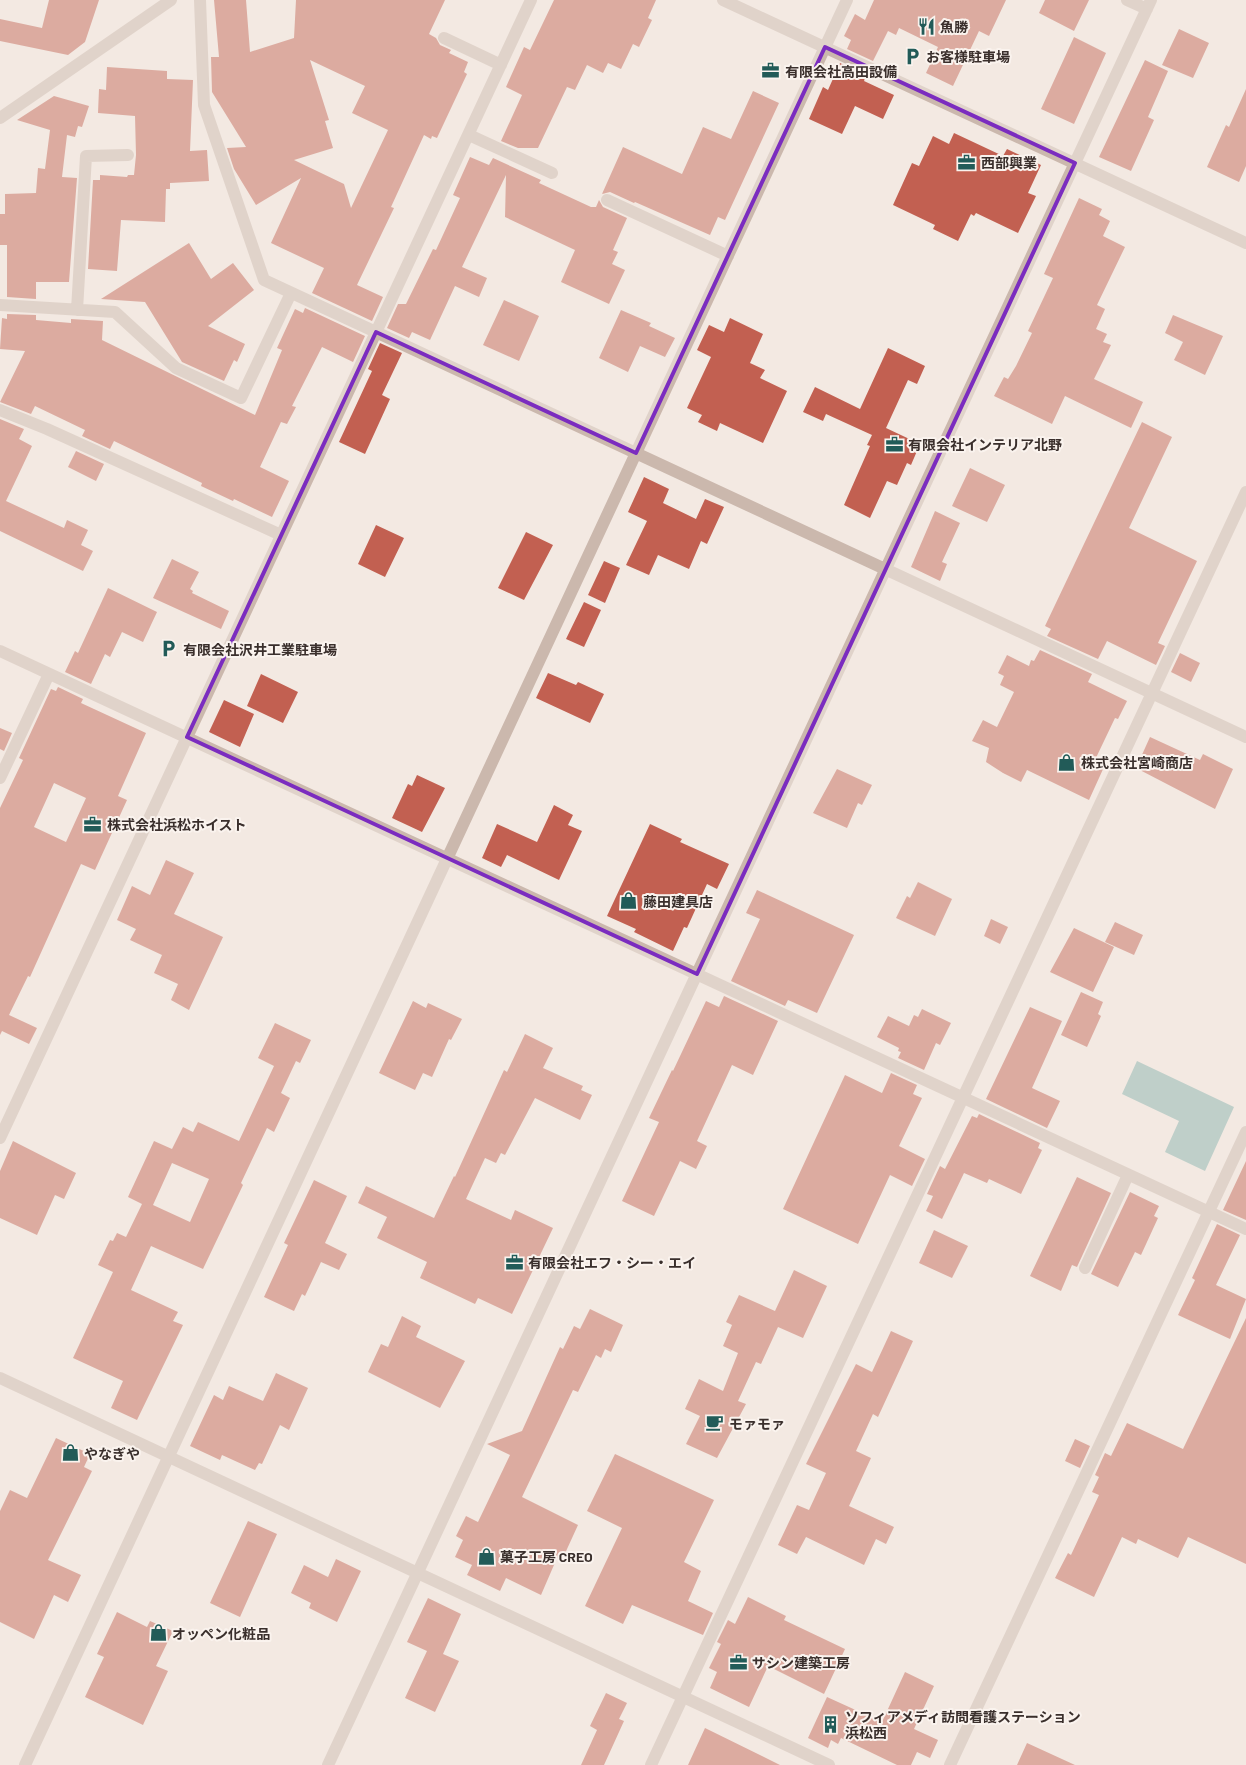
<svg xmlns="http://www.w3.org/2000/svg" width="1246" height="1765" font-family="Barlow,'Noto Sans JP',sans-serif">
<rect width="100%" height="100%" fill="#f3e9e2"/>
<!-- water -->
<path fill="#81afac" d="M1137,1061L1234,1107L1205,1171L1165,1152L1179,1121L1122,1094Z"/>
<!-- building -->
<path fill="#c26051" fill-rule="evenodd" d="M49,0H99L85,42L68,55L0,41V19L42,28Z
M214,0H246L250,52L294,38L296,0H445L429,34L436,38L440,45L451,50L449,53L468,62L464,72L467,74L437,138L432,136L431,139L424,135L391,207L394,208L357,285L383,297L372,321L312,293L324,268L271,243L301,178L256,205L234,169L227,148L246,147L212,92L211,57H219ZM310,60L365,86L352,113L388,130L351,208L344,184L294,160L333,148L325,121L329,120Z
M554,0H656L648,18L652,20L639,47L633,44L621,69L608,63L603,73L587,65L575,90L567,87L538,148H518L501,141L522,95L506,87L524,47L530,50Z
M874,0H1006L989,36L979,31L953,86L926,73L938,47L899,28L896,35L888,31L873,61L847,49L851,40L844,36L855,14L865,20Z
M1045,0H1089L1074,31L1039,13Z
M1179,29L1209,43L1193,78L1162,65Z
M1074,37L1106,53L1074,124L1041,109Z
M1145,60L1168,71L1148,117L1154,120L1131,171L1099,157Z
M840,63L866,76L864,81L894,95L883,119L855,106L842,134L809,119L823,87L828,90Z
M107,67L167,71V79L193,80L190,151L207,150L209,181L170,183V189H166L165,222L121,220L117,271L88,269L93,180H100V175L127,177L128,175H134L136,155L135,116L98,113L99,89L106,90Z
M1246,89V166L1239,182L1207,167L1226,125L1229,127Z
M753,91L779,103L725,220L718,217L710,235L635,202L634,203L610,192L602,194L623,147L682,174L703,127L731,139Z
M54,96L89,106L82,127L78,126L75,137L67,135L62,177L77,178L69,282H36V299L7,297V245H0V214H5V194L36,193L38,168L45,169L50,130L17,120Z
M954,133L1003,156L1007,149L1041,165L1028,193L1036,196L1018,233L976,213L974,216L971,214L958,241L933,229L935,225L893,205L912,163L919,166L933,136L949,144Z
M470,157L489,165L493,158L541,180L539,183L591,207H596L599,200L603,207L627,218L613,250L618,252L612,264L625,270L609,304L561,282L575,250L505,217L506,175L462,267L487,278L479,297L455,286L430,340L412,332L409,338L387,328L398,304H406L433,249L436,250L460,198L453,195Z
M1079,198L1102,209L1099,215L1110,221L1103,236L1125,247L1097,305L1105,309L1096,329L1107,334L1103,342L1111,345L1094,379L1143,402L1131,428L1065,396L1052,424L994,396L1004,377L1008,379L1016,366L1032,333L1028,331L1053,278L1044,274Z
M189,243L211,279L233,263L254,290L208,326L245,344L237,362L234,360L224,381L182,362L145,302L101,299Z
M504,300L539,316L519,361L483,345Z
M305,308L365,336L353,362L322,347L292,406L296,407L287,424L281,422L260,467L289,481L272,517L234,499L233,501L201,486L202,483L114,441L110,449L82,436L85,430L35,406L31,414L0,402L25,351L0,349L2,318L7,319V314L36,315V320L71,323V319L103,321L102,340L255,415L282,350L277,348L295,309L303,313Z
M621,310L651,323L649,326L675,338L665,357L640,346L628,372L599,358Z
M1173,315L1223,336L1205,375L1174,360L1183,342L1165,333Z
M730,318L763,334L750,363L765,370L760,378L787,391L763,443L720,423L717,431L698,422L702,415L687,408L711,357L697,350L709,325L724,332Z
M380,343L402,353L382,395L390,399L365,454L339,442L372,371L368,369Z
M888,348L925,366L917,384L908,380L886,428L920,444L911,465L907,463L897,485L887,481L870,518L844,505L870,446L867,445L872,435L826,414L823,421L803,412L815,387L860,409Z
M0,419L24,429L19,439L32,446L6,501L64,528L67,520L88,530L81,545L93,551L83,571L0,531Z
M1142,422L1172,437L1129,528L1197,561L1158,643L1165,646L1156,665L1107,641L1098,659L1047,636L1051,629L1045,626Z
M76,451L104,464L96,481L68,467Z
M970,468L1005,485L987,522L952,506Z
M644,477L669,489L663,503L696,519L705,499L724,507L707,544L701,541L689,569L658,555L649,575L626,565L647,521L628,512Z
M935,511L960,523L942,562L947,564L940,581L911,567Z
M376,525L404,538L385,577L358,564Z
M526,532L553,545L524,600L498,588Z
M172,559L199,572L190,589L193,591L192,593L229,611L221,629L153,598Z
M604,561L620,568L605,603L588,595Z
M108,588L157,612L143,642L122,632L110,657L105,654L91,684L65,672L75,651L78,653Z
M584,602L601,610L584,647L566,639Z
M1040,650L1092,674L1088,682L1127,701L1118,719L1115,718L1094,762L1104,767L1089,800L1027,770L1021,782L1003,773L986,762L989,748L972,741L983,720L997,727L1014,692L1000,685L1004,676L998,673L1007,655L1029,666L1031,660L1034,661Z
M1180,653L1200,663L1191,682L1171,672Z
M548,673L576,685L578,682L604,694L590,723L536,698Z
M261,674L298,692L283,723L247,706Z
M58,687L83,699L81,703L146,733L118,796L127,800L95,870L81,864L30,977L28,976L9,1015L37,1028L29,1044L2,1031L0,1035V808L23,760L19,758L51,689L56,691ZM54,783L86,798L66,842L34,827Z
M224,700L254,714L240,747L209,732Z
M0,728L12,733L4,751L0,749Z
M1150,737L1200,760L1203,754L1233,769L1215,809L1136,768Z
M837,769L872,785L862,805L858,803L847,828L813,813Z
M417,775L445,788L422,832L392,818L408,784L412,786Z
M554,805L573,815L568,825L582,831L559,880L507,855L501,867L482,858L497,824L537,842Z
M650,824L682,839L680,842L729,864L717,889L707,884L687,928L684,927L673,951L634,932L636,929L607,916Z
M166,860L194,873L174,914L223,937L189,1010L171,1000L178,984L154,973L162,955L130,940L136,929L117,920L132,886L150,895Z
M918,882L952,899L935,936L896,918L907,896L910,898Z
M757,890L854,935L817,1013L788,1000L785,1006L731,981L760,919L746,913Z
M991,919L1008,927L1000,944L984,936Z
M1115,922L1143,935L1134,955L1105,942Z
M1074,928L1114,947L1093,992L1050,972Z
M1081,992L1103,1002L1098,1014L1101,1016L1087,1047L1061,1035Z
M724,996L778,1021L753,1075L732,1065L697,1141L707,1146L696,1169L680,1161L654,1216L622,1201L659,1122L649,1118L672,1070L673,1071L706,1001L719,1007Z
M413,1001L426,1008L428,1003L462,1019L451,1040L449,1039L432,1077L423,1073L415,1090L379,1073Z
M1030,1007L1062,1021L1032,1088L1060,1101L1047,1128L986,1099Z
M922,1009L951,1023L940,1045L936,1043L924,1070L898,1058L901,1052L898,1051L899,1048L877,1037L888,1016L909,1026L914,1015L918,1017Z
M275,1023L311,1040L300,1063L296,1061L281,1093L290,1098L274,1132L267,1128L241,1183L243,1185L203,1269L151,1246L131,1290L178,1312L173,1321L183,1325L137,1420L111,1408L123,1381L73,1358L113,1272L98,1265L110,1240L113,1241L117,1233L126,1237L142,1204L128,1197L154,1141L172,1149L183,1127L193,1132L198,1122L239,1141L274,1066L258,1058ZM172,1163L209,1179L190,1222L153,1205Z
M525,1034L553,1048L543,1068L583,1086L581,1090L592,1095L580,1120L535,1098L505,1155L501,1153L496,1163L485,1158L466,1199L511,1220L515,1210L553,1228L512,1314L478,1298L475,1304L420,1278L427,1262L377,1238L387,1217L358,1203L366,1186L434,1218L454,1176L455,1177L504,1070L507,1072Z
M891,1073L917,1085L913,1094L922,1098L899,1146L925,1159L912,1186L890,1175L858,1244L783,1209L845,1075L882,1093Z
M979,1114L1040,1143L1038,1148L1042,1150L1021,1194L989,1179L987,1183L964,1173L942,1219L926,1211L933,1196L927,1194L940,1166L945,1169L972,1116L977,1118Z
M13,1141L76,1173L64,1199L55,1195L37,1235L0,1218V1171Z
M1246,1161V1220L1223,1210Z
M1077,1177L1111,1193L1077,1267L1072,1265L1061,1291L1030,1276Z
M314,1180L347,1196L325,1243L347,1254L339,1270L321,1262L305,1296L302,1294L294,1311L264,1297L288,1245L284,1243Z
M1130,1192L1159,1206L1154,1216L1158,1218L1141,1255L1135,1252L1118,1287L1091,1274Z
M1217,1224L1240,1235L1216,1285L1246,1299L1230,1339L1178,1315L1195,1280L1192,1278Z
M934,1230L968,1246L952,1278L919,1263Z
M794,1270L827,1286L803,1338L778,1327L761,1364L756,1362L738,1401L746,1404L717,1458L686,1444L700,1416L685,1409L699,1379L723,1391L738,1353L723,1346L732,1325L726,1322L739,1295L775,1311Z
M590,1309L623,1325L611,1352L605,1349L601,1358L596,1355L578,1392L573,1390L522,1497L578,1525L562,1560L557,1558L541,1595L506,1578L500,1591L467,1575L472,1565L455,1557L463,1540L456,1536L466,1516L478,1522L510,1455L487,1444L522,1431L560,1347L563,1349L574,1326L580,1329Z
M402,1316L421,1326L416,1337L465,1361L440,1408L368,1372L381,1344L388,1347Z
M1246,1318V1564L1188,1537L1178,1558L1138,1539L1136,1544L1122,1537L1094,1597L1055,1578L1068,1553L1071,1555L1099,1495L1092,1492L1099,1477L1095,1475L1105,1453L1111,1456L1127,1423L1183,1449Z
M891,1331L913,1341L878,1417L873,1414L856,1451L871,1458L849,1506L894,1527L886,1544L876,1539L864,1565L806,1537L797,1554L778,1545L797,1505L809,1510L826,1473L806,1464L856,1364L872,1372Z
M276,1373L308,1388L289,1430L280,1425L262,1464L259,1463L255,1470L222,1455L220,1460L190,1446L214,1395L223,1400L229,1386L263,1401Z
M56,1438L90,1454L84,1467L92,1471L48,1560L81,1575L68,1602L54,1595L34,1639L0,1622V1511L10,1490L27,1498Z
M1075,1439L1090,1446L1080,1468L1065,1461Z
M615,1454L714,1500L684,1562L701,1571L688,1601L713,1613L703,1635L632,1605L623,1624L585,1606L622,1528L587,1511Z
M248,1521L277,1534L240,1617L210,1603Z
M336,1559L361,1571L337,1622L309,1608L311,1603L291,1593L304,1565L328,1577Z
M748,1597L786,1616L784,1620L845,1649L824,1694L768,1666L749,1707L710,1688L717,1672L709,1668L721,1644L717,1642L728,1620L735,1624Z
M428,1598L461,1614L443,1654L459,1661L435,1712L405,1698L427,1651L407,1642Z
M117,1612L147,1627L150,1621L173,1631L156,1666L168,1671L143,1725L85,1697L104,1657L97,1654Z
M905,1672L934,1686L914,1729L938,1740L930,1758L917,1752L911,1765H897L841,1738L838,1744L831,1740L828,1748L808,1738L827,1697L882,1722Z
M606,1693L627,1703L619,1719L624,1721L604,1765H581L597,1730L590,1726Z
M705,1728L780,1765H688Z
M1027,1743L1075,1765H1017Z"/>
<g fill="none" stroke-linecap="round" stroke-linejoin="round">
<!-- minor -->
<path stroke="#cbb8ad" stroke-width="12" d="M200,0L204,105L264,280L1246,737
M723,0L1246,243
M1127,0L1147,9
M444,38L501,65
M0,118L171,0
M469,135L552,173
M607,200L728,256
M0,305L115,312L176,368L241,398L291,293
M77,310L86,156L128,155
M0,410L47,429L281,535
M0,651L1246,1229
M0,778L49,674
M0,1138L531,0
M1085,1268L1128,1175
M0,1378L829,1765
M25,1765L847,0
M328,1765L1151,0
M651,1765L1246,492
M950,1765L1246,1132"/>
</g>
<!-- marked area -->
<path d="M0 0H1246V1765H0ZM825,47L1075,163L697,974L187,737L376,332L636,453Z" fill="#f3e9e2" fill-opacity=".55" fill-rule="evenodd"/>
<path fill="none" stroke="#7b2cbf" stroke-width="4" stroke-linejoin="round" d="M825,47L1075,163L697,974L187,737L376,332L636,453Z"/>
<!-- icons -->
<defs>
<symbol id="restaurant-bare" viewBox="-9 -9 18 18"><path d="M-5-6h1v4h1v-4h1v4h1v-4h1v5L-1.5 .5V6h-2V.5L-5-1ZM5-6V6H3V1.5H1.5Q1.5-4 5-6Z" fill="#225b58" stroke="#faf3ee" stroke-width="2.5" paint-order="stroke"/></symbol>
<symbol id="parking-bare" viewBox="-9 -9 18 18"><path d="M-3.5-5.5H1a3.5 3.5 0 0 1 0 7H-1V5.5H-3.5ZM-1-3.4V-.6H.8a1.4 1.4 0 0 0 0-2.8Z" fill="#225b58" stroke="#faf3ee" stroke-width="2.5" paint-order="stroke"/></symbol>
<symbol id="office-bare" viewBox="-9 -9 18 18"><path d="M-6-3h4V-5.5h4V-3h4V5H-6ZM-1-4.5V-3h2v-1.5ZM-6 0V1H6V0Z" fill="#225b58" stroke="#faf3ee" stroke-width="2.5" paint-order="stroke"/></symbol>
<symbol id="shop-bare" viewBox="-9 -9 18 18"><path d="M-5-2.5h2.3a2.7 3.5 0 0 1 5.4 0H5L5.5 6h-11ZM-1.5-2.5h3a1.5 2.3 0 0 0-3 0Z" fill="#225b58" stroke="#faf3ee" stroke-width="2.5" paint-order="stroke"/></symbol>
<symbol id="cafe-bare" viewBox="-9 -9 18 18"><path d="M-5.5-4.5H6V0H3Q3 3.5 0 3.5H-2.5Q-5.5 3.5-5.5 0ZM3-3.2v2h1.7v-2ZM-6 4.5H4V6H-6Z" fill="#225b58" stroke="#faf3ee" stroke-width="2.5" paint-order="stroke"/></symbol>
<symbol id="building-bare" viewBox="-9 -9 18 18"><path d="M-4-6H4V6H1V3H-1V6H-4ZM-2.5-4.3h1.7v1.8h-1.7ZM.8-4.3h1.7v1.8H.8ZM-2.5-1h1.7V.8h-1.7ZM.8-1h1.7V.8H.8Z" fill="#225b58" stroke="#faf3ee" stroke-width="2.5" paint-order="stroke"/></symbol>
</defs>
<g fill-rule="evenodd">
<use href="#restaurant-bare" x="914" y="14" width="25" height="25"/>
<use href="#parking-bare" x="900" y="44" width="25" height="25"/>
<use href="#office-bare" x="758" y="58" width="25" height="25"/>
<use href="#office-bare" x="954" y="150" width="25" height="25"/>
<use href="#office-bare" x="882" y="432" width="25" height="25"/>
<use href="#parking-bare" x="156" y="636" width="25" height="25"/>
<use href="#shop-bare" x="1054" y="750" width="25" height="25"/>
<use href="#office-bare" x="80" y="812" width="25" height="25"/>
<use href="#shop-bare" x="616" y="888" width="25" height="25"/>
<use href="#office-bare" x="502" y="1250" width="25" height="25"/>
<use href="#cafe-bare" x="702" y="1410" width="25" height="25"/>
<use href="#shop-bare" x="58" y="1440" width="25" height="25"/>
<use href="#shop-bare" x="474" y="1544" width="25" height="25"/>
<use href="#shop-bare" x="146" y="1620" width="25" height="25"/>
<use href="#office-bare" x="726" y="1650" width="25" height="25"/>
<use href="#building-bare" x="818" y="1712" width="25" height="25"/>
</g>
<g text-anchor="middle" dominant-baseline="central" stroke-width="4" stroke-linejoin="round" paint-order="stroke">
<!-- poi labels -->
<g font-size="14" font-weight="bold" fill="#3a2f2c" stroke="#faf3ee" text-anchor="start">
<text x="940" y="26">魚勝</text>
<text x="926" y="56">お客様駐車場</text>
<text x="785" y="71">有限会社高田設備</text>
<text x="981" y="162">西部興業</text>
<text x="908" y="444">有限会社インテリア北野</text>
<text x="183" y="649">有限会社沢井工業駐車場</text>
<text x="1081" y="762">株式会社宮崎商店</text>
<text x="107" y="824">株式会社浜松ホイスト</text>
<text x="643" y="901">藤田建具店</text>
<text x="528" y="1262">有限会社エフ・シー・エイ</text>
<text x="729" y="1423">モァモァ</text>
<text x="84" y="1453">やなぎや</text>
<text x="500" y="1556">菓子工房 CREO</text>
<text x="172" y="1633">オッペン化粧品</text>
<text x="752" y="1662">サシン建築工房</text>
<text x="845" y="1716">ソフィアメディ訪問看護ステーション<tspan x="845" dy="16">浜松西</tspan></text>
</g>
</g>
</svg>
